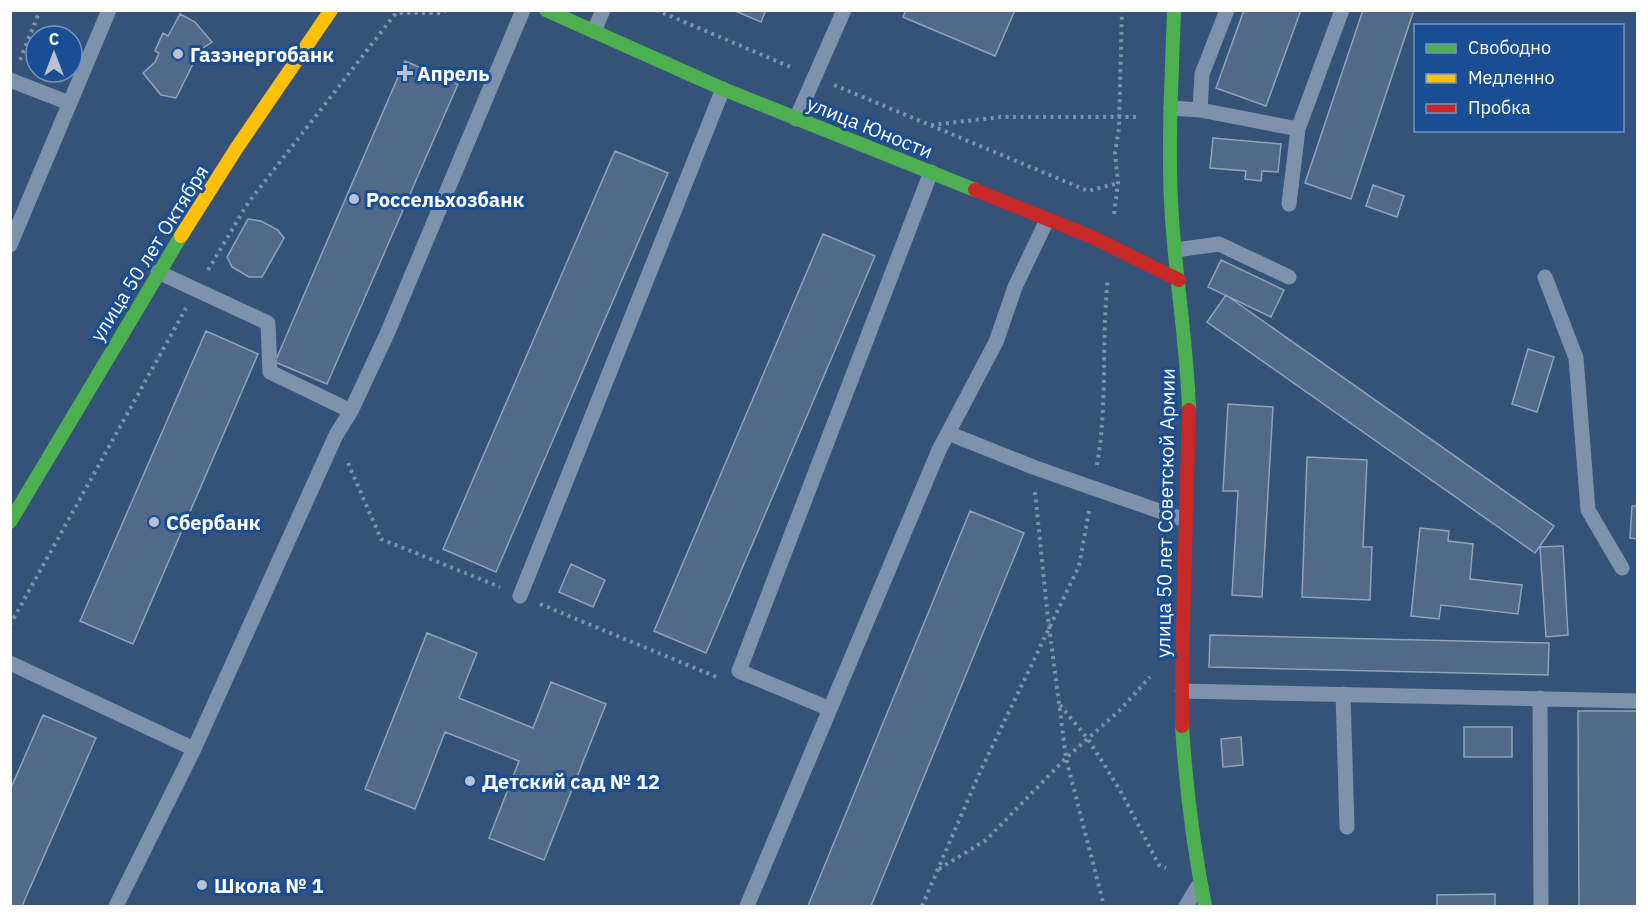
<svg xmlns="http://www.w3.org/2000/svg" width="1648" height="917" font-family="'IBM Plex Sans',sans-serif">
<rect width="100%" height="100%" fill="#355278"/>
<!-- building -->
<path fill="#526987" stroke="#92a3b8" stroke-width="1.5" d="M733,10H766L761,22Z
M906,10H1015L995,56L903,17Z
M1244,10H1301L1266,106L1216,88Z
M1363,10H1414L1351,199L1305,183Z
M180,14L195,22L212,42L200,50L176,98L161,95L143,73L155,62L159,53L155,51L163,33L168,36Z
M405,61L458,84L327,384L275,362Z
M1213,138L1281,144L1278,172L1262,171L1261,181L1245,179L1246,171L1210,168Z
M615,151L668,173L496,572L443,549Z
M1373,185L1404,196L1397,217L1366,206Z
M248,219L261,221L278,230L284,238L262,277H249L232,267L227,257Z
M823,234L875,256L706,653L654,631Z
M1221,260L1284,290L1271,317L1208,287Z
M1226,295L1554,526L1535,553L1207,322Z
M206,331L258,354L133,644L80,621Z
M1528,349L1554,357L1537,412L1512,404Z
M1228,404L1273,407L1262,597L1232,595L1238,491H1223Z
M1307,457L1367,460L1363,547H1372L1370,600L1302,597Z
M1632,506H1638V539L1630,538Z
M970,511L1024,533L871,906H808Z
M1420,528L1449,531L1448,541L1473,544L1470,579L1522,585L1518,614L1441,605L1439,619L1411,616Z
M1563,546L1568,635L1546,637L1540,547Z
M571,564L605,580L593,607L559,592Z
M427,633L477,653L459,698L533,728L551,682L606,704L544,860L489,838L519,761L445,732L415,809L365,789Z
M1210,635L1549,643L1548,675L1209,667Z
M1578,711H1638V906H1579Z
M43,715L96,738L22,906H10V790Z
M1464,727H1512V757H1464Z
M1241,737L1243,765L1223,767L1221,739Z
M1495,894V906H1437V895Z"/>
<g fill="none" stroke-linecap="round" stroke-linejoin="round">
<!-- path -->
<path stroke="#7e92ab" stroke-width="4" stroke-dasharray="3 4.5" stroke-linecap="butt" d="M656,10L793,68
M20,60L40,10
M834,85L1088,191L1118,183
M931,125L1001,117H1139
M1114,214L1118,183L1115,153L1119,127L1122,10
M208,270L248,203L396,13H444L445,10
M348,463L381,539L500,587
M1097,465C1108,403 1101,340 1108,278
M1035,492L1047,610L1066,758L1104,906
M540,604L719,678
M10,625L186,308
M1060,705L1088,739L1120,790L1159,865L1166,868
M939,869L986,840L1066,758L1120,710L1150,677
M922,906L980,772L1079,566L1089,511"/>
<!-- lane -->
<path stroke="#7e92ab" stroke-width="15" d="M594,31L603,10
M10,80L69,103
M1171,108L1200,110L1298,129L1342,10
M1200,110L1202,74L1227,10
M796,119L844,10
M1289,204L1298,129
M10,245L109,10
M1176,250L1219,244L1289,277
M158,272L268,323L270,372L351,411
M1545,277L1576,358L1588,510L1622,568
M948,433L1033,467L1185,520
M520,596L723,89
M10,663L194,749
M1182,691L1638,701
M1343,694L1347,827
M1540,698L1541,906
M830,709L739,671L931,172
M116,906L194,749L336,435L351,411L387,334L523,10
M747,906L939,450L996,342L1015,287L1047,220
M1186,906L1198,886"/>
<!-- fast -->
<path stroke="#4caf50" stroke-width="14" d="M546,10L723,89L975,190
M1174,10C1172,74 1168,138 1171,201C1174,271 1187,340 1189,410
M10,522L181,236
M1182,726C1186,788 1193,845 1205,906"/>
<!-- slow -->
<path stroke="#ffc107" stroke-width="14" d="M181,236L236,149L331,10"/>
<!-- jam -->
<path stroke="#c62828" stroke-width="14" d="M975,190L1092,237L1179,280
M1182,726V663L1189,410"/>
</g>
<!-- markers -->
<g fill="#b8c2d0" stroke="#194e94" stroke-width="2">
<circle cx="178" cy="54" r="6"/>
<path d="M402 64h6v6h6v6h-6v6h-6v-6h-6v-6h6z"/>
<circle cx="354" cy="199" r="6"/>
<circle cx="154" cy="522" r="6"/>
<circle cx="470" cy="781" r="6"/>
<circle cx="202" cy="885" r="6"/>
</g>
<g text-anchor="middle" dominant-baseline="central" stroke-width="6" stroke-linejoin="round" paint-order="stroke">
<!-- poi labels -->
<g font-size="20" font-weight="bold" fill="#fff" stroke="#194e94" text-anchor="start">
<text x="190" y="54">Газэнергобанк</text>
<text x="417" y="73">Апрель</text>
<text x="366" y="199">Россельхозбанк</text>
<text x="166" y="522">Сбербанк</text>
<text x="482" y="781">Детский сад № 12</text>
<text x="214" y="885">Школа № 1</text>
</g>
<!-- street labels -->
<g font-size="20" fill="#fff" stroke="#194e94">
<text transform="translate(870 127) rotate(22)">улица Юности</text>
<text transform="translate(149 253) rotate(-58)">улица 50 лет Октября</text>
<text transform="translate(1165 513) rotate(-89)">улица 50 лет Советской Армии</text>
</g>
</g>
<!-- border -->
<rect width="1648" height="917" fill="none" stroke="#ffffff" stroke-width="24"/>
<!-- legend -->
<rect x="1414" y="24" width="210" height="108" fill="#194e94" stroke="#7595bf" stroke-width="1.5"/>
<rect x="1426" y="44" width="30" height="9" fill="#4caf50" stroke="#7595bf" stroke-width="1.5"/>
<text x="1468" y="54" font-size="18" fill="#ffffff">Свободно</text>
<rect x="1426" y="74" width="30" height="9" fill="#ffc107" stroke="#7595bf" stroke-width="1.5"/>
<text x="1468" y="84" font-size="18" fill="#ffffff">Медленно</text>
<rect x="1426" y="104" width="30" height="9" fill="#c62828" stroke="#7595bf" stroke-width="1.5"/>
<text x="1468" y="114" font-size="18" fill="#ffffff">Пробка</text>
<!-- north arrow -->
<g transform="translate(54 54)"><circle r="28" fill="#194e94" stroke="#7595bf" stroke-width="1.5"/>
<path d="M0-4.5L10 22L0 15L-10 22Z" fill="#b8c2d0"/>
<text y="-9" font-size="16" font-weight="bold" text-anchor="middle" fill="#ffffff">С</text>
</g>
</svg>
